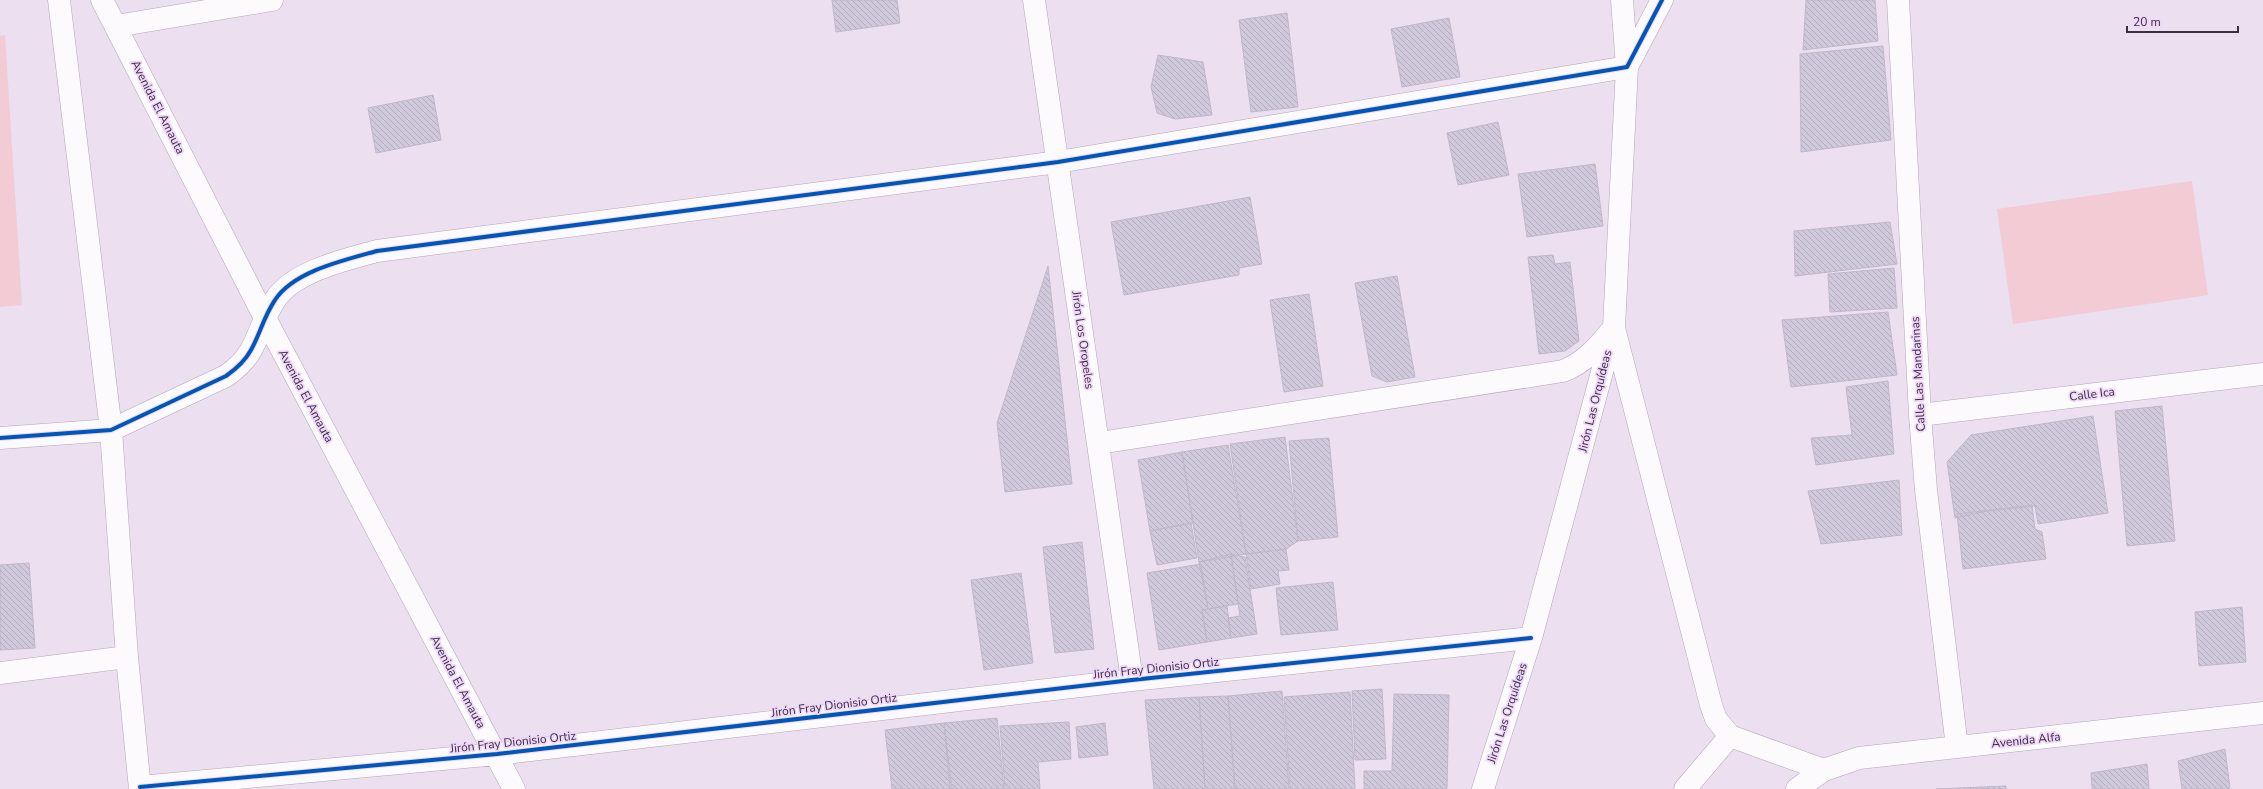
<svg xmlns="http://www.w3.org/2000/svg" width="2263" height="789" font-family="'Nunito Sans',sans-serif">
<defs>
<pattern id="building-back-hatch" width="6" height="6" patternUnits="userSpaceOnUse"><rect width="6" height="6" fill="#d0c8db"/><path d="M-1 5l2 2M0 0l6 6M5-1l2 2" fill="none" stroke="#b4acbd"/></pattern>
</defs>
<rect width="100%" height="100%" fill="#ebdff0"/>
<!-- pitch -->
<path fill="#f2cbd4" d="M5,35L22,305L0,307V36Z
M2192,181L2208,295L2013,324L1997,209Z"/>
<!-- building -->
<path fill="url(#building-back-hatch)" stroke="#c0b8ca" d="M832,0H897L900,23L836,32Z
M1806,0H1875L1878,41L1803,50Z
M1287,13L1298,107L1251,112L1239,20Z
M1449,18L1460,77L1402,87L1391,29Z
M1883,46L1891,140L1801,152L1800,54Z
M1158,55L1203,62L1212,115L1175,119L1157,113L1151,87Z
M433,95L441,140L376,153L368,108Z
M1498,122L1509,175L1458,185L1447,133Z
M1595,164L1603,226L1527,237L1518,174Z
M1250,197L1262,264L1239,268V275L1124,295L1111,222Z
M1890,222L1897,264L1795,276L1794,231Z
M1553,255L1555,264L1570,262L1579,341L1565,351L1539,354L1528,257Z
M1048,266L1072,484L1005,492L997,423Z
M1894,268L1897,308L1830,312L1828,274Z
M1397,276L1415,377L1387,382L1372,376L1355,283Z
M1309,294L1323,386L1284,392L1270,300Z
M1888,312L1897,375L1791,387L1782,320Z
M1888,381L1894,454L1816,465L1811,438L1852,435L1846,387Z
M2162,406L2175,541L2127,546L2115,411Z
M2093,416L2108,513L2038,524L2035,506L1987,511L1955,518L1947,462L1971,435Z
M1285,437L1298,541L1286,549L1246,554L1230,444Z
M1329,438L1338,537L1298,541L1289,441Z
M1228,445L1246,554L1199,562L1182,452Z
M1182,452L1193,523L1150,531L1138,460Z
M1899,480L1902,535L1821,544L1808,491Z
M2032,505L2035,529L2042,532L2046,559L1963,569L1957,514Z
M1191,523L1197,558L1157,565L1150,531Z
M1082,542L1094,649L1055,653L1043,547Z
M1286,549L1289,570L1278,571L1280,584L1251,589L1246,554Z
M1231,554L1245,557L1257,634L1231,638L1228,618L1240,616Z
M1231,554L1238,604L1208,609L1199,562Z
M29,563L35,648L0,650V565Z
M1201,564L1208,609L1202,610L1207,642L1159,650L1147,573Z
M1021,573L1033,663L984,670L971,580Z
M1333,582L1338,630L1281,635L1276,588Z
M1227,606L1231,638L1207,642L1202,610Z
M2242,607L2246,662L2199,666L2195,612Z
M1382,689L1386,759L1355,760L1352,691Z
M1282,691L1289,789H1235L1228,696Z
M1350,692L1355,789H1290L1284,697Z
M1394,694L1449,695L1447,789H1364V771H1392Z
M1228,696L1235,789H1205L1199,697Z
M1199,697L1205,789H1154L1145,700Z
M997,718L1004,789H950L944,723Z
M1069,722L1071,759L1038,762L1040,789H1005L1000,726Z
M944,723L952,789H892L885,730Z
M1105,723L1108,755L1079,758L1076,727Z
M2225,749L2230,789H2182L2178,761Z
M2147,764L2149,789H2092L2091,773Z
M2006,786V789H1936Z"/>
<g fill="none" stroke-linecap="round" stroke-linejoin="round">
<defs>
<path id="minor" d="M59,0L111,430L127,657L140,789
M102,0L265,318L514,789
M1034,0L1132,680
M1898,0L1920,415L1926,490L1957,747
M116,26L272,0
M1614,328L1711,705L1716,719L1730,736
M1920,415L2263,374
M0,438L111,430L226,376C236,369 245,361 251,350C260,334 264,316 275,300C294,271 345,260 377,251L1058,162L1627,67L1662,0
M1099,443L1563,371C1584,363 1597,348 1611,331
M0,673L127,657
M140,787L497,754L1132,680L1531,638
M1483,789L1531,638L1614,327L1627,67L1622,0
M1685,789L1730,736L1824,770
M1797,789L1824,770L1859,758L2263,713"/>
</defs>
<!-- minor casing -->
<use href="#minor" stroke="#b3a7b8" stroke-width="23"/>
<!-- minor -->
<use href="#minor" stroke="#fcfafd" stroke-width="22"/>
<defs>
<path id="cycleway" d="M0,438L111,430L226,376C236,369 245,361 251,350C260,334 264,316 275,300C294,271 345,260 377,251L1058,162L1627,67L1662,0
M140,787L497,754L1132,680L1531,638"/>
</defs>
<!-- cycleway casing -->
<use href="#cycleway" stroke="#eed7f8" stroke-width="6"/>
<!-- cycleway -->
<use href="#cycleway" stroke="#0057b8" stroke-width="4"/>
</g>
<g text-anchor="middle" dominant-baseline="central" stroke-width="3.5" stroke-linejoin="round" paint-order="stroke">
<!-- street labels -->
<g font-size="12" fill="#3b2d42" stroke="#eed7f8">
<text transform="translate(158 107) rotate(63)">Avenida El Amauta</text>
<text transform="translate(1083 340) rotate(82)">Jirón Los Oropeles</text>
<text transform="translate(1918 374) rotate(-93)">Calle Las Mandarinas</text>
<text transform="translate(2092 394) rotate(-7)">Calle Ica</text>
<text transform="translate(306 396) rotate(62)">Avenida El Amauta</text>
<text transform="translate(1595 401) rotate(-76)">Jirón Las Orquídeas</text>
<text transform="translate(1156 668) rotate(-6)">Jirón Fray Dionisio Ortiz</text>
<text transform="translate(458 682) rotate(62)">Avenida El Amauta</text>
<text transform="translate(834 705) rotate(-7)">Jirón Fray Dionisio Ortiz</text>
<text transform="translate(1507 713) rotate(-72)">Jirón Las Orquídeas</text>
<text transform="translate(2026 740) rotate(-6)">Avenida Alfa</text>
<text transform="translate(513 742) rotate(-6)">Jirón Fray Dionisio Ortiz</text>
</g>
</g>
<!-- scale -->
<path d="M2127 26v6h111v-6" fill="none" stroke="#3b2d42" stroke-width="2"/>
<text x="2133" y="26" font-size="12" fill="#3b2d42" stroke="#eed7f8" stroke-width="3" paint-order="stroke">20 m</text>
</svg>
